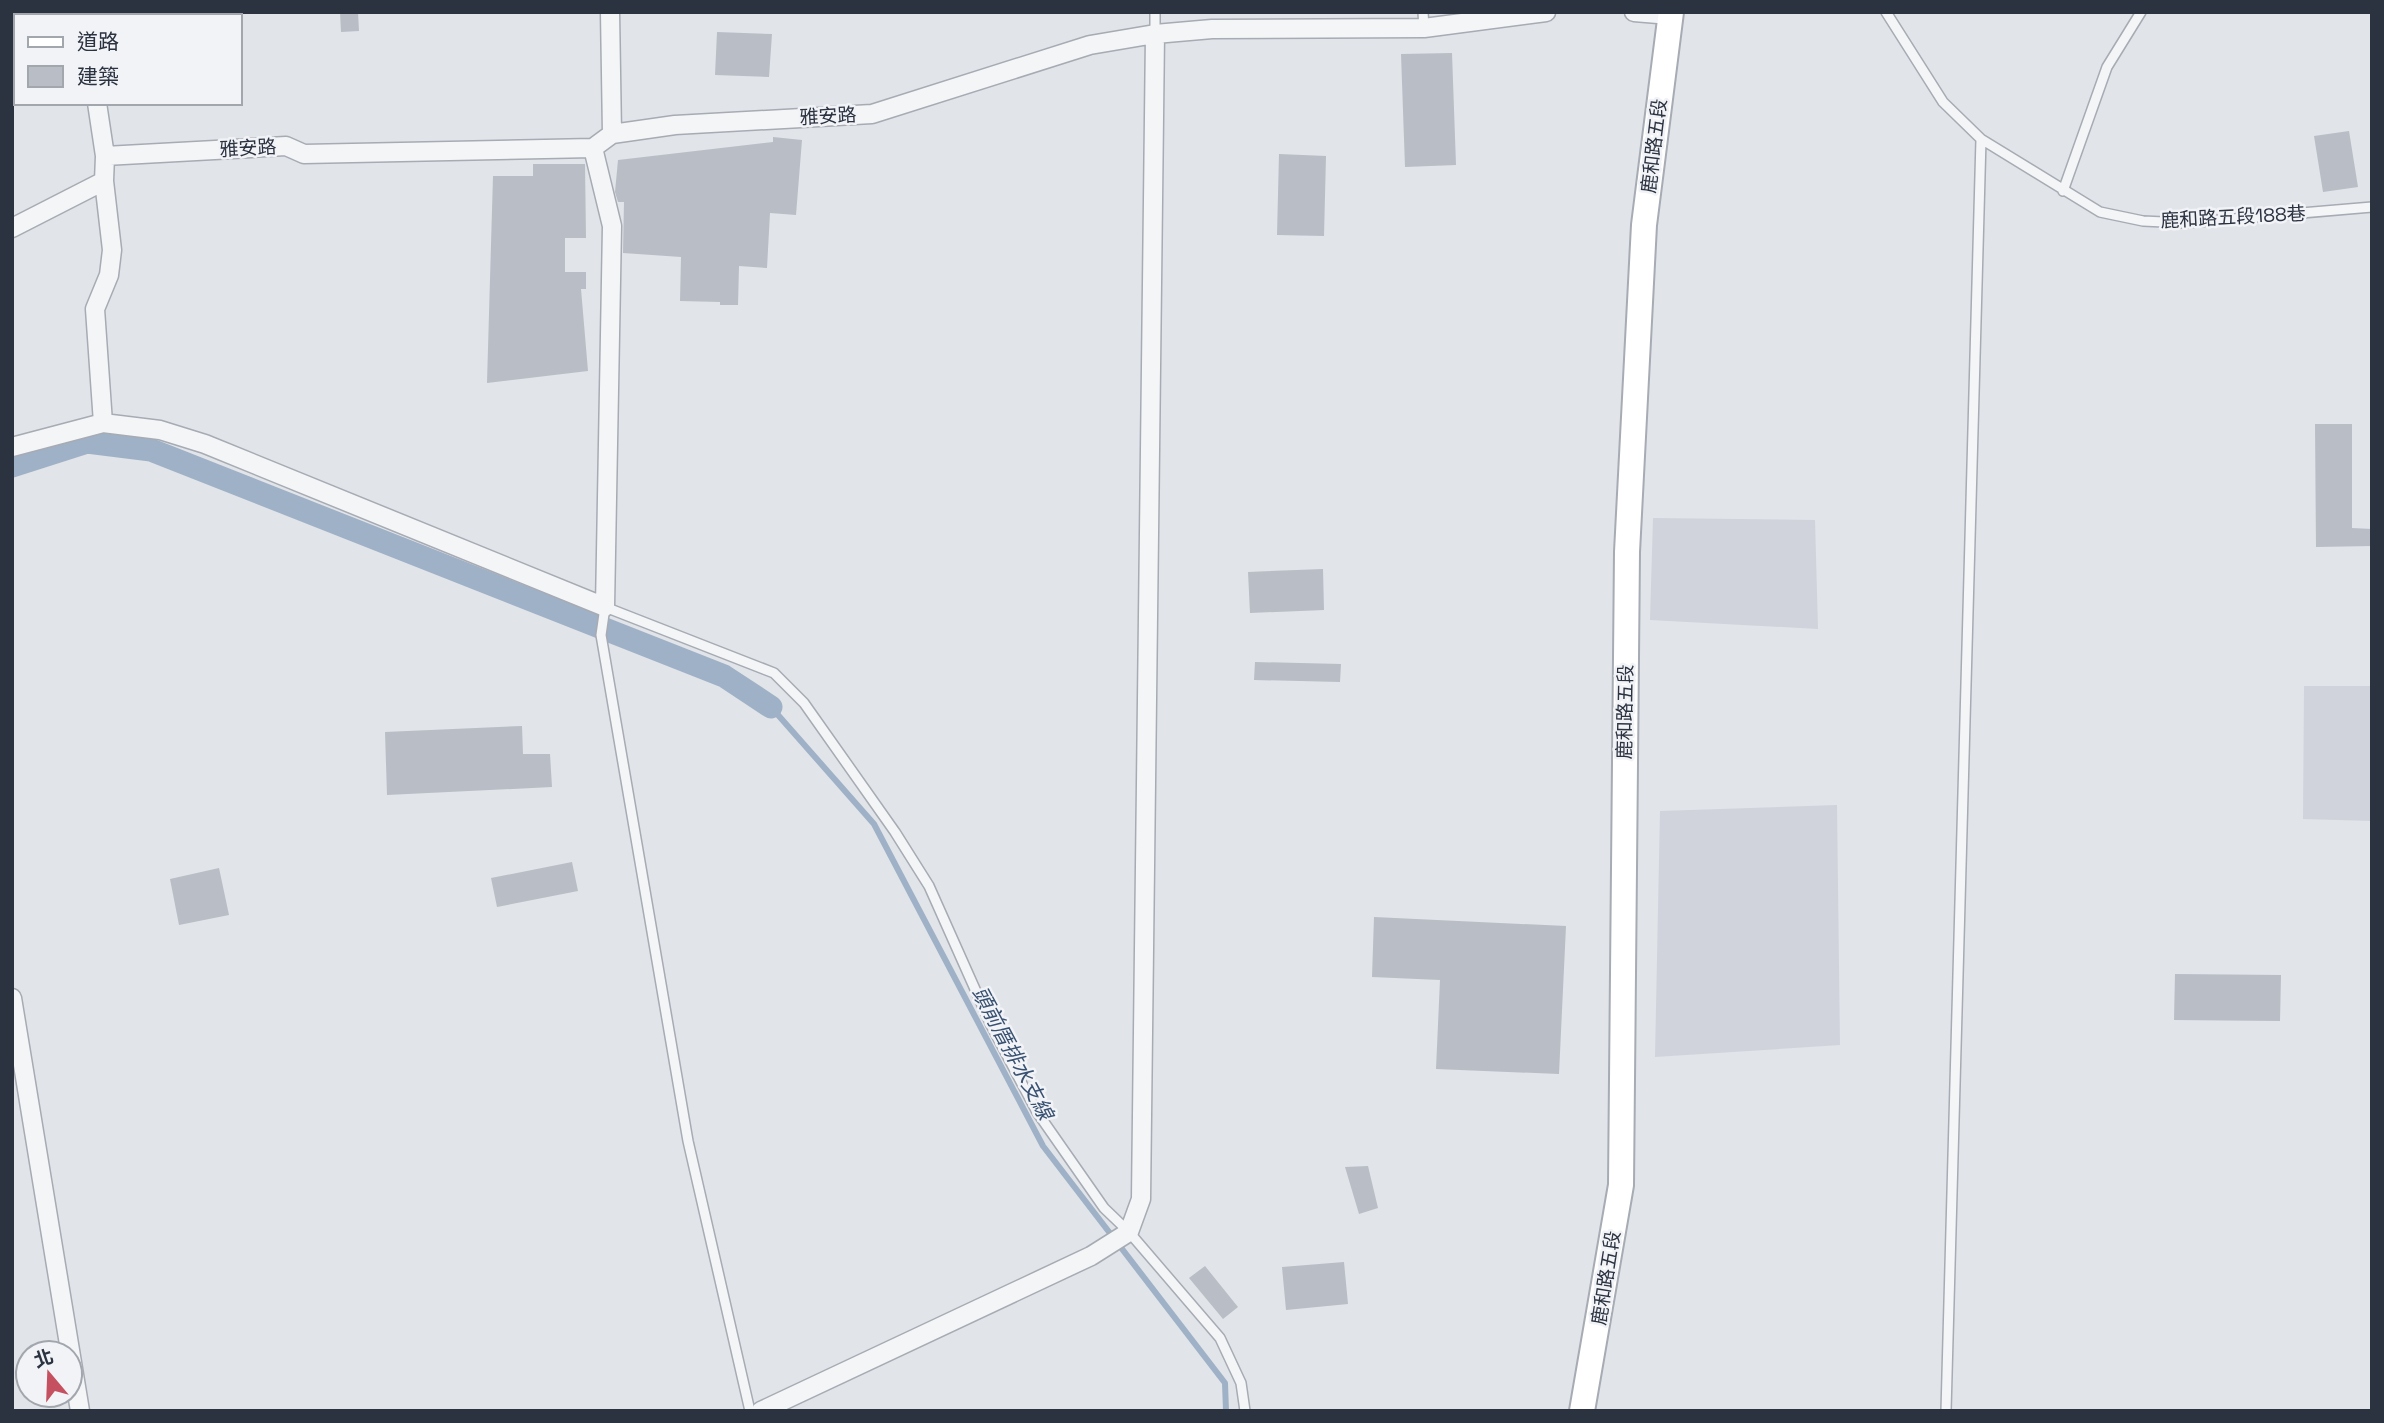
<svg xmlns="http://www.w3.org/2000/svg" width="2384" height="1423" font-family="'Space Grotesk','Noto Sans TC',sans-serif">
<rect width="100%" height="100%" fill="#e1e4e9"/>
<!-- built -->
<path fill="#d0d3db" d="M1653,518L1815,520L1818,629L1650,620Z
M2304,686H2372V821L2303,819Z
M1837,805L1840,1045L1655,1057L1660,811Z"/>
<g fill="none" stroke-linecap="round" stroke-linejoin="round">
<!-- stream -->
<path stroke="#9fb1c6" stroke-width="6" d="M771,707L874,824L1043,1146L1225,1383L1226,1411"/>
<!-- canal -->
<path stroke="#9fb1c6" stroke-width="23" d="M12,466L87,442L151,450L724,676L771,707"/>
</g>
<!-- building -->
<path fill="#b9bdc5" d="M340,12H358L359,31L341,32Z
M717,32L772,34L769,77L715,75Z
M1452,53L1456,165L1405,167L1401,54Z
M2349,131L2358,187L2323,192L2314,136Z
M773,137L802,140L796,215L770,213L767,268L739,266L738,305H720V302L680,301L681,257L623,253L624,202H618L615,192L618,160L773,142Z
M1279,154L1326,156L1324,236L1277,235Z
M533,164H585L586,238H565V272H586V289H581L588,371L487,383L493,176H533Z
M2315,424H2352V528L2372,529V546L2316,547Z
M1323,569L1324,610L1250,613L1248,572Z
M1255,662L1341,664L1340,682L1254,680Z
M522,726L523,754H550L552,787L387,795L385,732Z
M572,862L578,891L497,907L491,878Z
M219,868L229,915L179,925L170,879Z
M1374,917L1566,926L1559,1074L1436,1069L1440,980L1372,977Z
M2175,974L2281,975L2280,1021L2174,1020Z
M1368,1166L1378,1208L1359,1214L1345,1167Z
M1344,1262L1348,1304L1286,1310L1282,1267Z
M1205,1266L1238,1307L1223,1319L1189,1278Z"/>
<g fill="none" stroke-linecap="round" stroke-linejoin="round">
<defs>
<path id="lane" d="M1423,12L1424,28
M1886,12L1943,102L1981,139L2100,212L2143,221L2185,223L2372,207
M1155,34V12
M2063,191L2107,67L2141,12
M750,1411L688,1141L601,635L605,607L774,673L804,703L895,832L929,886L991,1025L1037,1112L1104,1208L1129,1232L1220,1338L1241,1383L1245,1411
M1946,1411L1981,139"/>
<path id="street" d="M71,12V16
M610,12L612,134
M1634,12L1670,15
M12,94H16
M97,103L105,156L104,181L112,250L109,275L95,309L103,423
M105,156L286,146L304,154L593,148L612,134L675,125L872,114L1090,45L1155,34L1212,29L1424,28L1546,12
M12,228L104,181
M12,447L103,423L160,430L205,444L605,607L612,226L593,148
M12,998L80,1411
M761,1411L1091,1256L1129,1232L1141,1199L1155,34"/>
<path id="secondary" d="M1582,1411L1621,1185L1627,552L1644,225L1671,12"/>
</defs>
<!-- lane casing -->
<use href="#lane" stroke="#a7abb3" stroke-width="12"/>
<!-- street casing -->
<use href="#street" stroke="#a7abb3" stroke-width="21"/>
<!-- secondary casing -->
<use href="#secondary" stroke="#a7abb3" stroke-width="28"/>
<!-- lane -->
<use href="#lane" stroke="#f4f5f7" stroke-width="9"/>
<!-- street -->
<use href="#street" stroke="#f4f5f7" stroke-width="18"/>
<!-- secondary -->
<use href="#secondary" stroke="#fff" stroke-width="24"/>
</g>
<g text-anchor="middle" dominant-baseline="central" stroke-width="5" stroke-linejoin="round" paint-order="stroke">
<!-- street labels -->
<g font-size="19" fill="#2b3240" stroke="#f1f3f6">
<text transform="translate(828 116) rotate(-3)">雅安路</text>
<text transform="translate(1654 146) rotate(-83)">鹿和路五段</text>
<text transform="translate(248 148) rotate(-3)">雅安路</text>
<text transform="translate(2233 217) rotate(-3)">鹿和路五段188巷</text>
<text transform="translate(1625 712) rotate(-89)">鹿和路五段</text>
<text transform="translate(1606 1278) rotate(-81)">鹿和路五段</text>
</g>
<!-- water labels -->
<g font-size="21" font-style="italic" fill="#385071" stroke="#f1f3f6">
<text transform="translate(1013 1053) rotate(62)">頭前厝排水支線</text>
</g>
</g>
<!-- border -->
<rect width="2384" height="1423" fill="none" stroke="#2b3240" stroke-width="28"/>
<!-- legend -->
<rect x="14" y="14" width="228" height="91" fill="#f1f3f6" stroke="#a2a6ad" stroke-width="2"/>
<rect x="28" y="37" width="35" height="10" fill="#ffffff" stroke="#a2a6ad" stroke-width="2"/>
<text x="77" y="49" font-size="21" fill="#2b3240">道路</text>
<rect x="28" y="66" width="35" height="21" fill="#b9bdc5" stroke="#a2a6ad" stroke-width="2"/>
<text x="77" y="84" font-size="21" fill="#2b3240">建築</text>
<!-- north arrow -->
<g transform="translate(49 1374) rotate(341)"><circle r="33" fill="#f1f3f6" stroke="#a2a6ad" stroke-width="2"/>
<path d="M0-5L12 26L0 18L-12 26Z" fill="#c5505f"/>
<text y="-10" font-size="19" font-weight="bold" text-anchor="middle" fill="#2b3240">北</text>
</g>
</svg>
